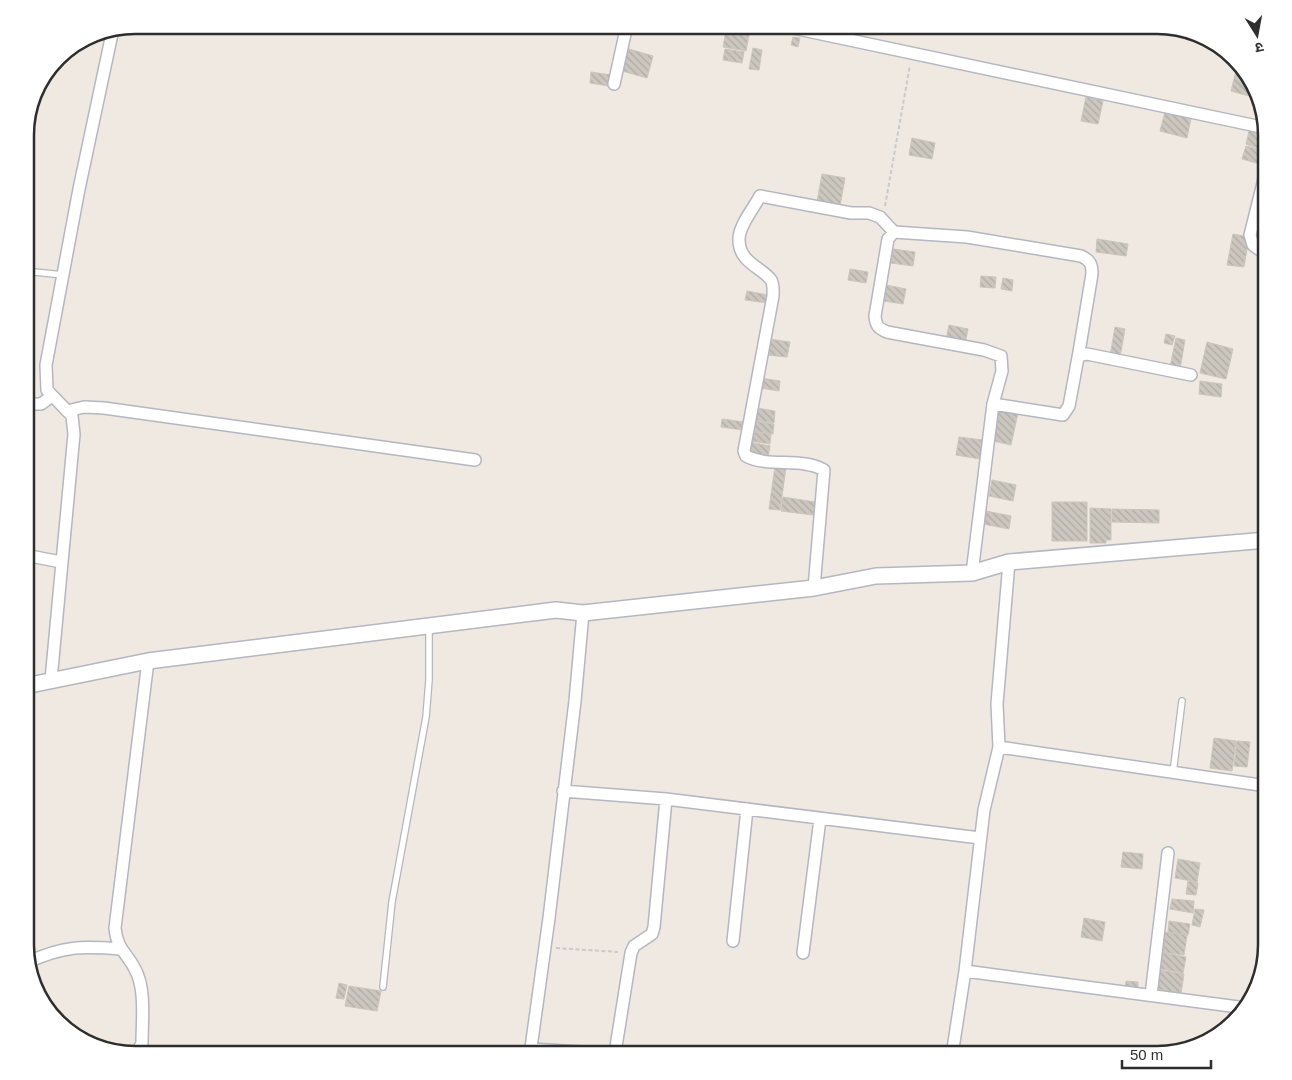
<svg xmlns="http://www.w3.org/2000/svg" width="1292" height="1080" font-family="Helvetica,'Noto Sans Devanagari',sans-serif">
<defs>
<pattern id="building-back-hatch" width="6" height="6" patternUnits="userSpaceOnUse" patternTransform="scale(1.25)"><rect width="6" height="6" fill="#cbc7bf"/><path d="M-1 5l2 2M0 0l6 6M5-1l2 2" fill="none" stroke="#afaba4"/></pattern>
</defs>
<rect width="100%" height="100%" fill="#efe9e1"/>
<!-- building -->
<path fill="url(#building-back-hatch)" stroke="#cbc5ba" d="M727,25H751L746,51L723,47Z
M837,25L846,27L844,38L835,36Z
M793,37L800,38L798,47L791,45Z
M753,48L762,50L759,70L749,69Z
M629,49L653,56L647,78L622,71Z
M725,49L744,52L742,63L723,60Z
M1236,71L1245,74L1259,93L1260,99L1231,91Z
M591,72L611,75L609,86L590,83Z
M1086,97L1103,101L1098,124L1081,121Z
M1165,112L1191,118L1187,138L1160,131Z
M1249,131L1267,137L1263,150L1246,144Z
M912,138L935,143L932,159L909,155Z
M1246,146L1264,151L1260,164L1242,159Z
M822,174L845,178L840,206L817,202Z
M1233,234L1249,237L1244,267L1227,265Z
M1097,239L1128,244L1126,256L1096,252Z
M893,249L915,252L913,266L891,263Z
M850,269L868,272L866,283L848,280Z
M981,276L996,277L995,288L980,287Z
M1003,278L1013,280L1012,291L1001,289Z
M886,285L906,289L903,304L884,301Z
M747,291L768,295L767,303L745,300Z
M949,325L968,329L965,344L946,340Z
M1115,327L1125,329L1120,357L1110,356Z
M1166,334L1175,336L1172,345L1164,343Z
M1176,338L1185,340L1180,369L1170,367Z
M769,339L790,342L787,357L767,355Z
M1207,342L1233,349L1226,379L1200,373Z
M761,378L780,381L779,391L760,388Z
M1200,381L1222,384L1221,397L1199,394Z
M757,408L775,411L774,423L755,420Z
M996,408L1018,413L1011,445L989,440Z
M722,419L744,422L743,430L721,427Z
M754,421L774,424L773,434L752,431Z
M752,432L771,434L770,444L751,441Z
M959,437L983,440L980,459L956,455Z
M749,442L770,446L768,458L747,454Z
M775,466L786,468L780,510L769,509Z
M992,480L1016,485L1013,501L989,496Z
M783,497L815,502L813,515L781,511Z
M1052,502H1087V541H1052Z
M1090,508L1111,509V540H1106V543H1090Z
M1112,509L1159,510V523L1112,522Z
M986,511L1011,516L1009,529L983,524Z
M1214,738L1236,741L1232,771L1210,768Z
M1237,741L1250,742L1247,767L1234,766Z
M1123,852L1143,854L1142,869L1121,867Z
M1178,859L1200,863L1197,882L1175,878Z
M1188,881L1198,883L1196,895L1186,894Z
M1172,899L1194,901L1193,913L1170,909Z
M1195,909L1204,910L1200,927L1192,925Z
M1084,918L1105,922L1102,941L1081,937Z
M1169,921L1190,924L1188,935L1168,932Z
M1164,932L1187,935L1184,955L1161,952Z
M1159,952L1186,957L1183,973L1156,968Z
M1159,970L1184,974L1181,993L1156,989Z
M1126,981L1138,982V991L1125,990Z
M339,983L347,985L344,999L336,998Z
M349,986L381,991L377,1011L345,1006Z
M1228,1014L1241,1015L1227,1027Z"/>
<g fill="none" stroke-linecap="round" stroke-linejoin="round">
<defs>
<path id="service" d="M25,271L63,275
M1173,773L1182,701
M383,987L392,902L426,717L429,680V627"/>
<path id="minor" d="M779,25L1266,128
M614,84L627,25
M894,232L967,237L1081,256C1090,260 1092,264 1092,274L1079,352
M1267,255L1253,245L1250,235L1267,167
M25,404H41L52,396
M993,404L1063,415L1069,406L1079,352L1082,355L1087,354L1191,375
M67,411L84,407L104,408L475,460
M25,555L61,562
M814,588L824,470C801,457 769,468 746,456L744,451L773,296C773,291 774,285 771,280C762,267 738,263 739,238C740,224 754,208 760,196L851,213H869L880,217L894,232L888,239L875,316C876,326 878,328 887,332L984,350L1001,356L1002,371L993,404L972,573
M51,680L74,434L72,416L47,390L46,365L79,189L113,29
M999,747L1267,786
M563,791L666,799L980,838
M733,941L747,809
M803,953L820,819
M28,962C64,946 81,946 120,949
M965,971L1246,1008
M1151,995L1168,853
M531,1049L631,1055
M615,1053L631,953L634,946L652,934L654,927L666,799
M131,1054L138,1051L142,1043C142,1020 146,989 135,969C126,952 117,949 115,928L148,661
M530,1055L549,918L575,701L583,613
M952,1055L965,971L984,810L999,747L997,704L1009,562"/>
<path id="tertiary" d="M25,686L148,661L556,610L583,613L814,588L876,576L972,573L1009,562L1267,540"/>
</defs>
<!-- service casing -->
<use href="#service" stroke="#b4b7c1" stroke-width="8"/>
<!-- minor casing -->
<use href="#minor" stroke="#b4b7c1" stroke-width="14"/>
<!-- tertiary casing -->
<use href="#tertiary" stroke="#b4b7c1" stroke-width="18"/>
<!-- path -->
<path stroke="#c9c9c9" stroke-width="2" stroke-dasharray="4 2.5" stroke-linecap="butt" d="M885,206L910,65
M556,948L618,952"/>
<!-- service -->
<use href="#service" stroke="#fff" stroke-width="5.5"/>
<!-- minor -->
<use href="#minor" stroke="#fff" stroke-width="11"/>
<!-- tertiary -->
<use href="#tertiary" stroke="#fff" stroke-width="15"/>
</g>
<!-- crop -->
<path d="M0 0H1292V1080H0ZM135 34H1157A101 101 0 0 1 1258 135V945A101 101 0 0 1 1157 1046H135A101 101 0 0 1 34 945V135A101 101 0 0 1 135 34Z" fill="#fff" fill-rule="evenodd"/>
<path fill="none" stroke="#2e2e2e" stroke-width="2.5" d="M135 34H1157A101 101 0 0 1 1258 135V945A101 101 0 0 1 1157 1046H135A101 101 0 0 1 34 945V135A101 101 0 0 1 135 34Z"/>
<!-- north arrow -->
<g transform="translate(1257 35) rotate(169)" stroke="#ffffff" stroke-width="4" paint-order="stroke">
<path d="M0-4L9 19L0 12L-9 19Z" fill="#2e2e2e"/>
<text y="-8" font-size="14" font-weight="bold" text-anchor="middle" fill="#2e2e2e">उ</text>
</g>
<!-- scale -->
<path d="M1122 1060v8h89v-8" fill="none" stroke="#2e2e2e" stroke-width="2.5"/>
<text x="1130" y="1060" font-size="15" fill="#2e2e2e" stroke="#ffffff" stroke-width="4" paint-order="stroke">50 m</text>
</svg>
